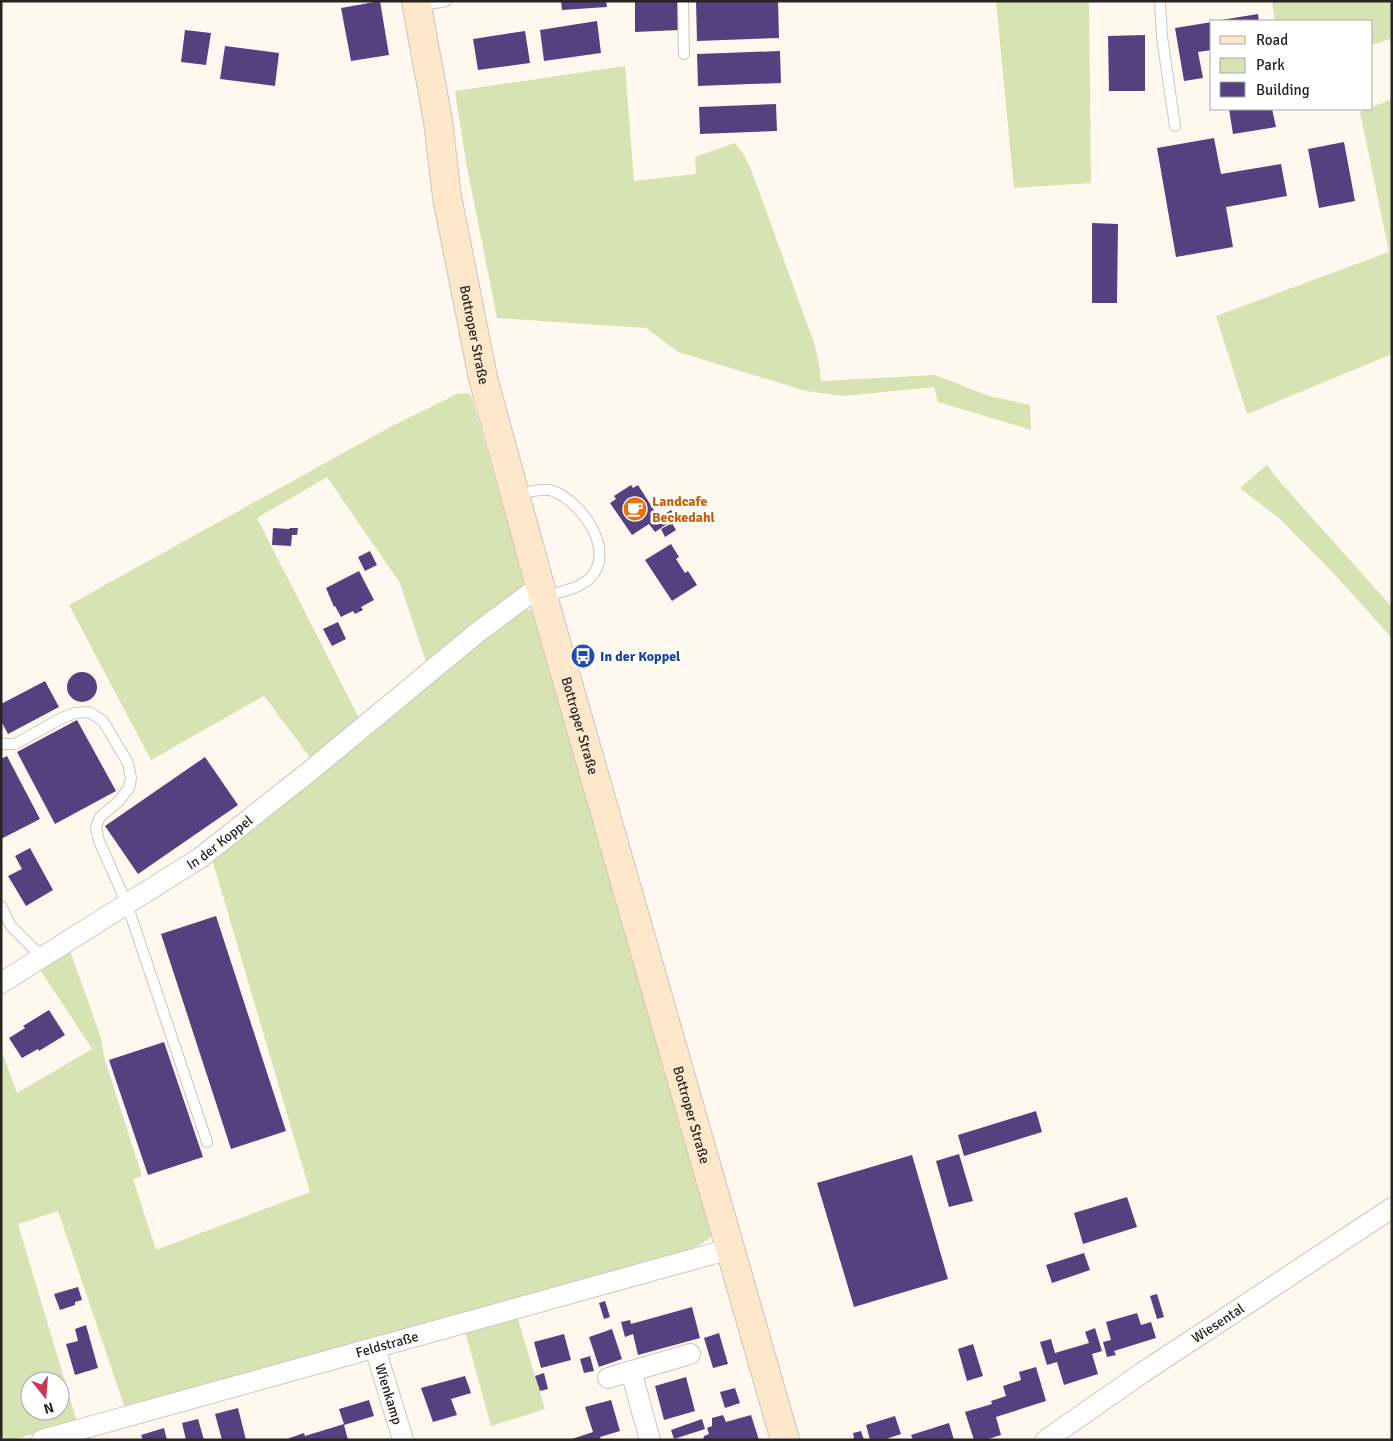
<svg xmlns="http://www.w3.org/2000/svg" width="1393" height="1441" font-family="Signika,sans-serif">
<rect width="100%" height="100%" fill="#fff8ee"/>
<!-- green -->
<path fill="#d7e3b2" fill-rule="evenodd" d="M996,1H1089L1091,183L1014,188Z
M1272,1H1392V38L1372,45V21H1275Z
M625,66L634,181L696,174L695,157L735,143L744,155L752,172L814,343L819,364L821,381L935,375L989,396L1030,405L1031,430L938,402L934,387L844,396L806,391L678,352L646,328L497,318L466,162L455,91Z
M1392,99V354L1247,414L1216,316L1389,252L1360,112Z
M465,393L470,394L472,398L524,580L523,586L518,594L427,665L400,583L327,477L257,518L360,720L312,760L264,696L151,760L69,605L390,427L457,394Z
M1267,465L1280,482L1392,607V638L1337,577L1280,519L1240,488Z
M527,609L533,610L712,1231L710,1238L695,1248L373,1342L125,1408L58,1211L18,1224L77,1422L12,1440H1V1049L17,1093L92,1049L39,968L69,948L101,1038L105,1060L142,1176L133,1179L156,1250L310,1192L212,859L519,611ZM30,1381H60V1411H30Z
M517,1316L545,1409L491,1426L465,1331Z"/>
<!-- building -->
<path fill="#564180" d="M380,1L389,55L351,61L341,8Z
M561,1H606L607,7L562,10Z
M635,1H678L679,30L635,32Z
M696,1H778L779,38L697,41Z
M1258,14L1259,21H1221V20Z
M597,21L601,53L544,61L540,30Z
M1212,22V50L1198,52L1203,78L1184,81L1175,28Z
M185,30L211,33L206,65L181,62Z
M525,31L530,63L478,70L473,39Z
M1145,35V91H1109L1108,36Z
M225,46L279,53L275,86L220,79Z
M780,51L781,83L698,86L697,54Z
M776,104L777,131L700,134L699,107Z
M1229,109H1272L1276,127L1233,134Z
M1214,138L1221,174L1281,164L1287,196L1226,207L1233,247L1176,257L1157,148Z
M1344,142L1355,201L1319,208L1308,149Z
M1092,223L1118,224L1117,303H1092Z
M631,485L633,488L638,485L659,518L671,510L676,518L655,532L649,524L632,535L610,503L616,499L614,496Z
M672,523L676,530L665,537L661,529Z
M273,528L289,529L290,528H298L297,535H292L291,546L272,545Z
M671,544L679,557L676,559L685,573L688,571L697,585L672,601L645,560Z
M370,551L377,565L365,571L358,557Z
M359,571L374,600L361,607L363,610L355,614L353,611L341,617L335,606L334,607L326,588Z
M338,622L346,639L332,646L323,629Z
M67 687a15 15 0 1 1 30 0a15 15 0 1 1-30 0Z
M45,681L59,707L8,734L1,721V704Z
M77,720L116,791L55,824L17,752Z
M7,756L40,819L1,839V759Z
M205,757L238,805L138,874L105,826Z
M30,848L53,890L26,906L8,876L22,869L15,856Z
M216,916L286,1131L231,1149L161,934Z
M49,1010L65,1035L39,1051L38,1049L22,1058L9,1038L25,1028L23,1026Z
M164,1042L203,1157L148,1175L109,1060Z
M1036,1111L1042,1132L964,1156L958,1135Z
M959,1154L973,1201L949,1207L936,1161Z
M912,1155L948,1279L854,1307L817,1183Z
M1127,1197L1137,1227L1083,1244L1074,1213Z
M1084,1253L1090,1270L1052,1283L1046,1265Z
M78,1287L82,1300L75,1302V1305L60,1310L54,1294Z
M1157,1294L1164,1317L1157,1319L1150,1296Z
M605,1301L610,1317L604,1319L599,1303Z
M692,1307L700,1338L638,1355L633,1334L625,1337L621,1322L630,1320L631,1324Z
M1137,1313L1141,1325L1151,1322L1156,1338L1114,1351L1116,1355L1107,1357L1103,1342L1111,1340L1106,1322Z
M86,1325L98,1368L75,1375L66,1344L78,1341L75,1329Z
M1095,1328L1102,1351L1092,1354L1098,1374L1064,1385L1057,1362L1047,1365L1040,1342L1051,1339L1055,1353L1089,1343L1085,1332Z
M612,1329L622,1359L599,1367L589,1337Z
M719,1333L728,1364L713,1368L704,1338Z
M564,1334L571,1360L541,1368L534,1342Z
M973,1344L983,1376L967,1381L958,1349Z
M590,1356L594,1371L584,1373L580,1359Z
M1036,1367L1046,1401L996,1417L1001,1435L985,1440H974L965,1412L992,1404L991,1401L1006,1396L1003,1386L1021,1380L1019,1372Z
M544,1373L548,1389L540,1391L535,1376Z
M465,1376L471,1393L451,1399L457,1415L433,1422L421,1388Z
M686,1377L695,1411L664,1420L655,1386Z
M735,1388L740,1403L725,1408L720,1392Z
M369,1400L374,1416L344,1425L348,1440H284L304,1433L305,1436L344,1424L339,1409Z
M611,1400L620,1431L600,1437L601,1440H569L593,1432L585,1407Z
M238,1408L246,1440H222L215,1414Z
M723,1415L726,1422L751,1415L759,1440H703L704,1436L709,1434L707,1428L712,1426V1418Z
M895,1416L901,1434L883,1440H870L866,1425Z
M198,1419L204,1440H186L182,1423Z
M702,1419L705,1429L674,1439L671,1430Z
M949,1423L954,1440H913L911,1435Z
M164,1428L167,1440H143L141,1435Z
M861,1431L864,1440H851L854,1438L853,1433Z"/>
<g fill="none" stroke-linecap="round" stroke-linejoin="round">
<defs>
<path id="service" d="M683,1L684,54
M1160,1L1162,37L1175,126
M418,6L446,1
M515,495C527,493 542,487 553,491C581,501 617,551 590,578C579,589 558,592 544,597
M1,744H15L62,718L75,713L89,712L103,721L128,763L131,778L129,788L119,801L100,817L96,827L99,841L127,904L207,1142
M1,906L11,926L42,957"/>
<g id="minor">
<path id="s1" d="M1,983L200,858L310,771L478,632L540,586"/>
<path id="s2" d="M375,1348L403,1440"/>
<path d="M631,1371L650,1440"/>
<path d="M608,1378L690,1354"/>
<path id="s3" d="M42,1440L730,1249"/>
<path id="s4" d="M1046,1440L1142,1373L1392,1208"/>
</g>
<g id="secondary">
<path id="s5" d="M416,1L438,121L447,197L483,378L540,586L785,1440"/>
</g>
</defs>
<!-- service casing -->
<use href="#service" stroke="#cdc6bd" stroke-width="12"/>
<!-- minor casing -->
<use href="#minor" stroke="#cdc6bd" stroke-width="22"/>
<!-- secondary casing -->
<use href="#secondary" stroke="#cdc6bd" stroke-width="30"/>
<!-- service -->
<use href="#service" stroke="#fff" stroke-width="10"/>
<!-- minor -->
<use href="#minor" stroke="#fff" stroke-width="20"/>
<!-- secondary -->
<use href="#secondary" stroke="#fde8cb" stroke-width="28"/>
</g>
<!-- icons -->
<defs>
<symbol id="cafe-disc" viewBox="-11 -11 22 22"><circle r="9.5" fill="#e8710a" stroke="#fff"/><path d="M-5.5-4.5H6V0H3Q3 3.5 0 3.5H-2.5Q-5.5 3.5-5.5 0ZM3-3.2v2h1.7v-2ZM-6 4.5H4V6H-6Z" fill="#fff"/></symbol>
<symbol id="bus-disc" viewBox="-11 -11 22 22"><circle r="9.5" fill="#1a4fb4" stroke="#fff"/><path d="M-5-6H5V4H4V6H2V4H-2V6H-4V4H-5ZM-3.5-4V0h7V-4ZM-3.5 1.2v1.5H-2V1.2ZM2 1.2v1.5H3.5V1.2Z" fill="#fff"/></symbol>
</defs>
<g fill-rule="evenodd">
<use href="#cafe-disc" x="621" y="495" width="28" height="28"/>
<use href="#bus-disc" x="569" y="642" width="28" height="28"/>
</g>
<g text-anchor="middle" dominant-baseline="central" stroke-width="5" stroke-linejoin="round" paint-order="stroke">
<!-- street labels -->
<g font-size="14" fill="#282521" stroke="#fff">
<text stroke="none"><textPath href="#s5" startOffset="339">Bottroper Straße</textPath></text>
<text stroke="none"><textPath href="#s5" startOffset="744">Bottroper Straße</textPath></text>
<text stroke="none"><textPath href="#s1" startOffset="260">In der Koppel</textPath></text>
<text stroke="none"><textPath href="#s5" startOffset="1149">Bottroper Straße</textPath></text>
<text stroke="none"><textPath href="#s4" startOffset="208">Wiesental</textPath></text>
<text stroke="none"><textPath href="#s3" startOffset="358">Feldstraße</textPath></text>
<text stroke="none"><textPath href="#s2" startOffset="48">Wienkamp</textPath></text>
</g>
<!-- food labels -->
<g font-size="14" font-weight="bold" fill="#c56008" stroke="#fff" text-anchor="start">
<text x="652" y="501">Landcafe<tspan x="652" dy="16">Beckedahl</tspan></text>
</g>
<!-- transit labels -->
<g font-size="14" font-weight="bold" fill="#164399" stroke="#fff" text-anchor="start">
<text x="600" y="656">In der Koppel</text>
</g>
</g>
<!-- border -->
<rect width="1393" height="1441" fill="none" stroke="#282521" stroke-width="5"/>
<!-- legend -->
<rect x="1210" y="20" width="162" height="90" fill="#ffffff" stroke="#a9a8a6"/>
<rect x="1220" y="36" width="25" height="8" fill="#fde8cb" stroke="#a9a8a6"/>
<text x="1256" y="45" font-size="15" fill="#282521">Road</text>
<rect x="1220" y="58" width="25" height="15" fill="#d7e3b2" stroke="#a9a8a6"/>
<text x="1256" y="70" font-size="15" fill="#282521">Park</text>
<rect x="1220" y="82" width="25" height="15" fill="#564180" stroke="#a9a8a6"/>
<text x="1256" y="95" font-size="15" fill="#282521">Building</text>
<!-- north arrow -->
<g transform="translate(45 1396) rotate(163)"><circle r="24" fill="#ffffff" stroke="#a9a8a6"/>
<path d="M0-4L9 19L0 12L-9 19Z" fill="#c83852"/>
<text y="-8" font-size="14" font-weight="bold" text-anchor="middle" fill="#282521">N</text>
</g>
</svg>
